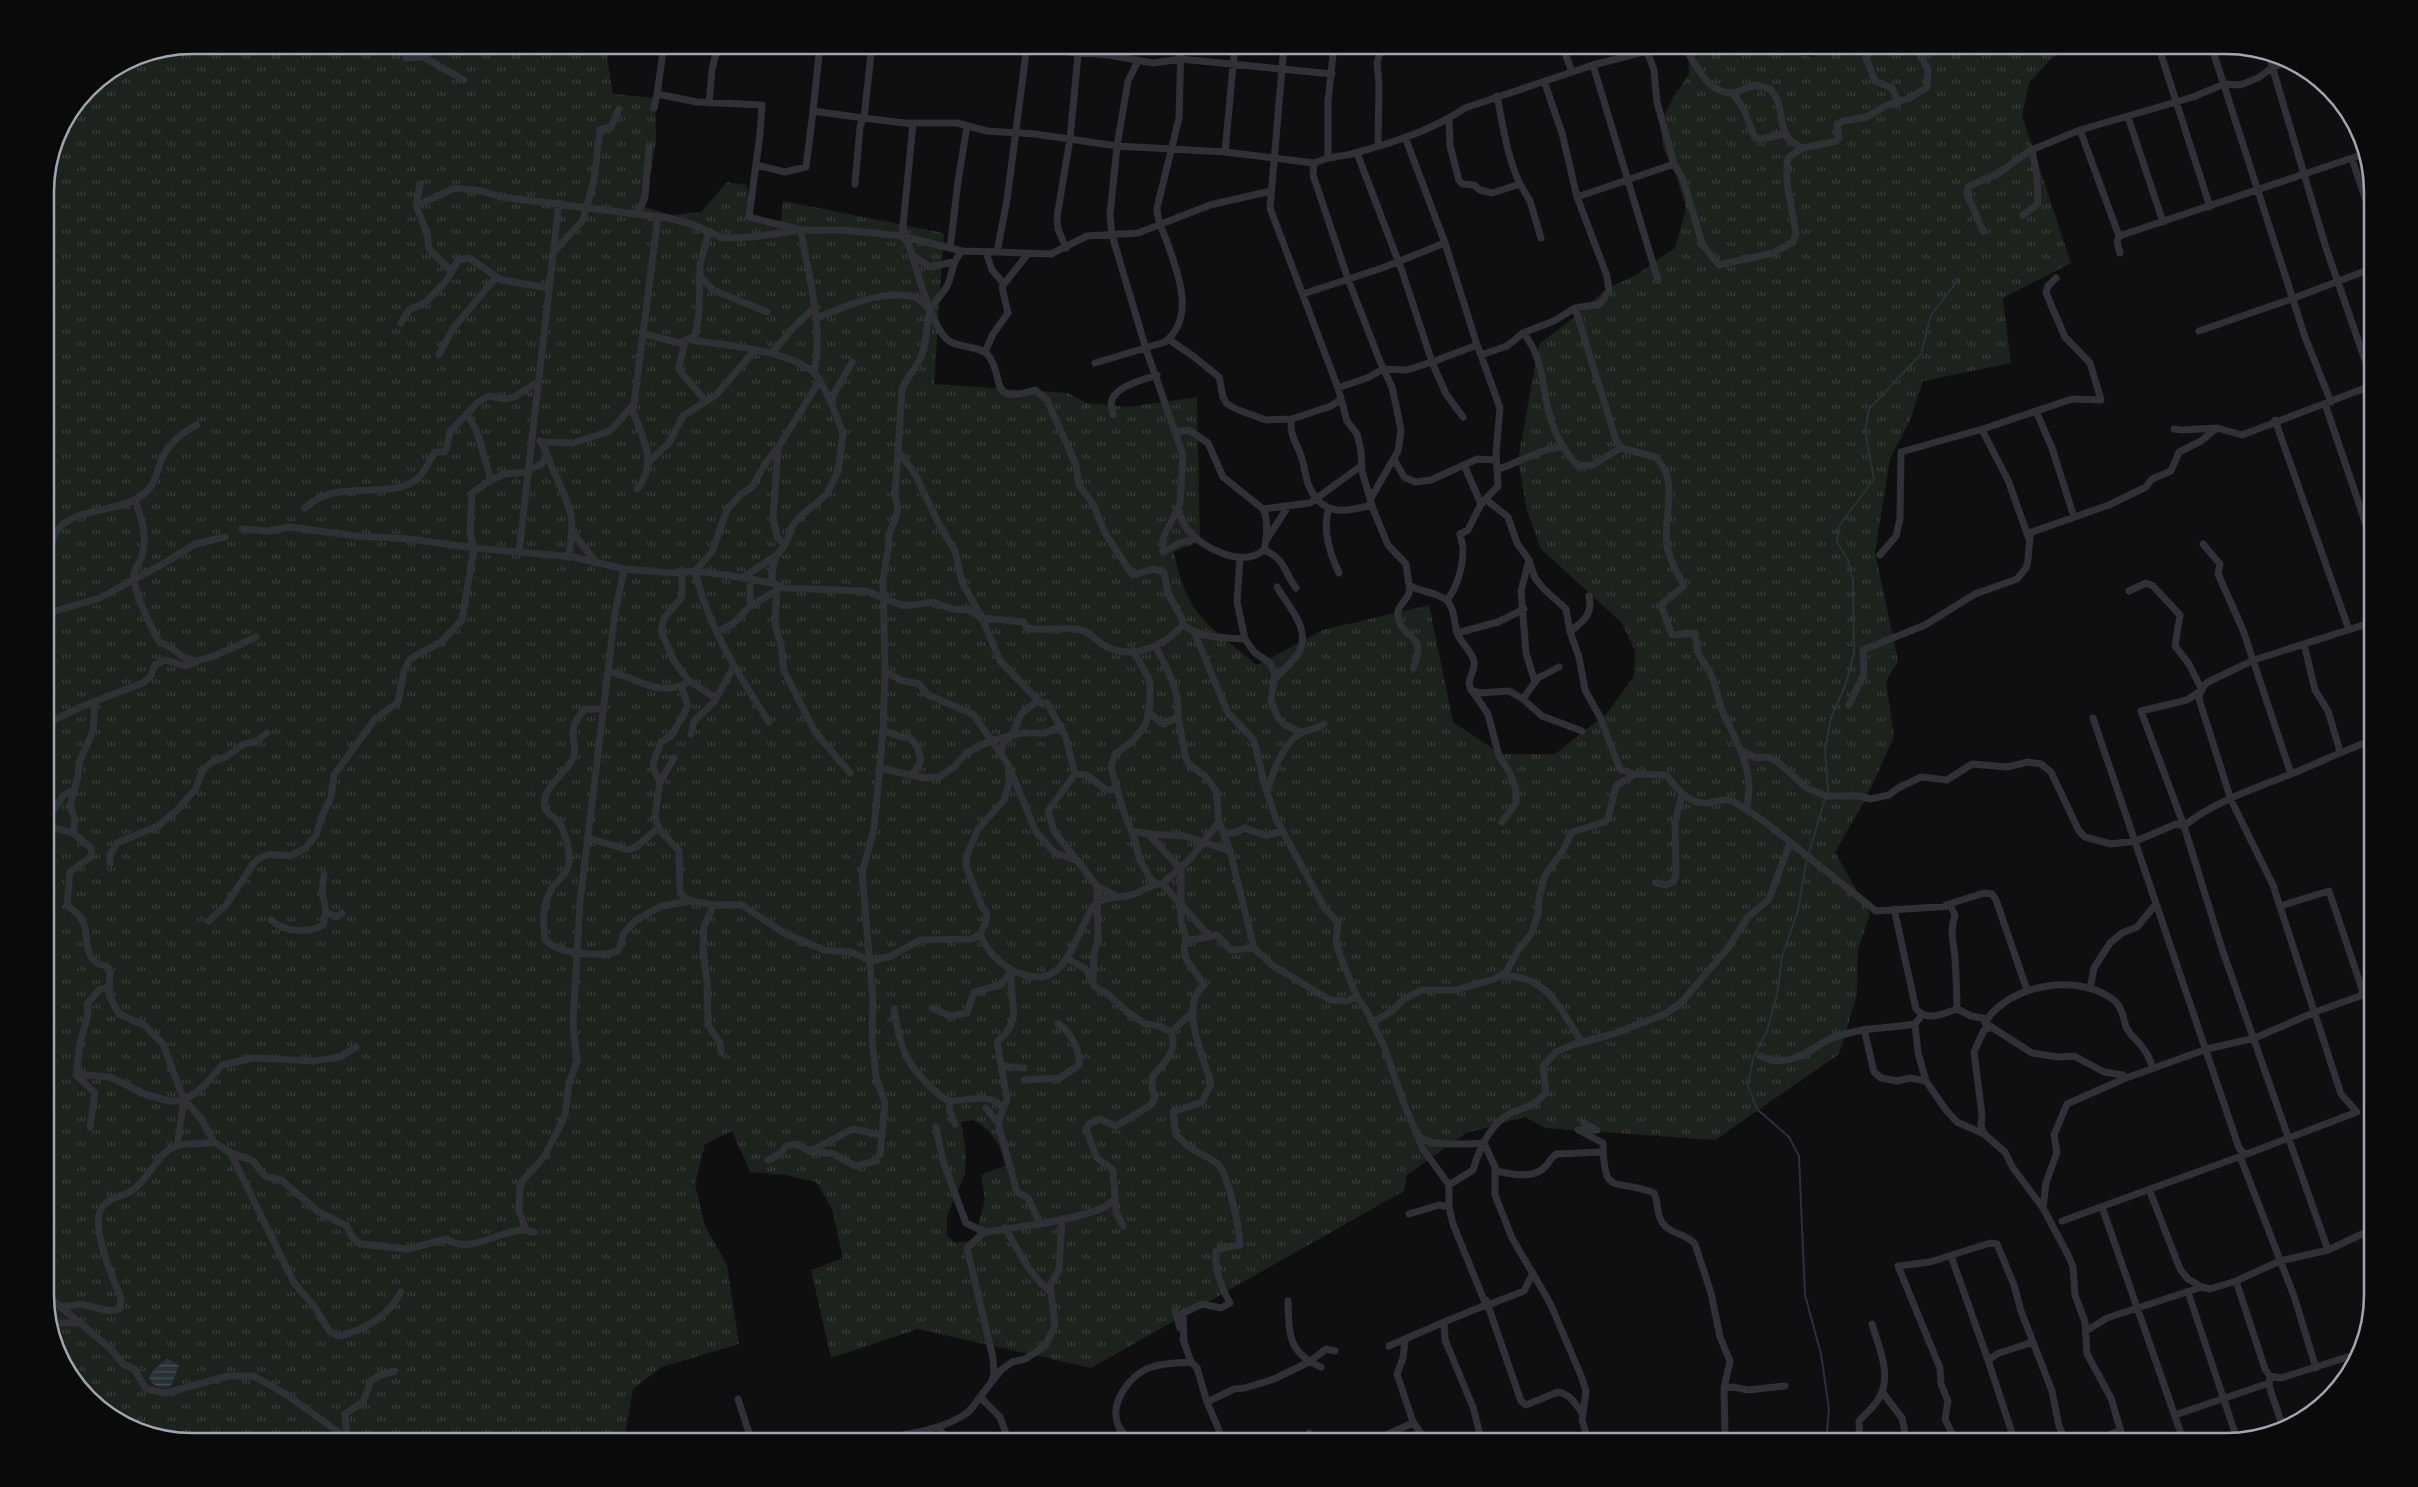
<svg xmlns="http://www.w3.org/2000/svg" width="2418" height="1487" font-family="Arial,sans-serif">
<defs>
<pattern id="grass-tufts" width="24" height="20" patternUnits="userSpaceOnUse" patternTransform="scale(1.25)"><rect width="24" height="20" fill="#1b231c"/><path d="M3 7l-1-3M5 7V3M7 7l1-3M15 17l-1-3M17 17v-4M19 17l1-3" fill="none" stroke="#39403b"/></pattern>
<pattern id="water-rules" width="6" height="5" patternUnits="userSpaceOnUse" patternTransform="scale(1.25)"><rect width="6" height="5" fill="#283339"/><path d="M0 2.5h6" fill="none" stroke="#444e53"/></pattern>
</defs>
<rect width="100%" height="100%" fill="#0f0f11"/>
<!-- grass -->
<path fill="url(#grass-tufts)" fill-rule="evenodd" d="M192,45H605L613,94L655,98L656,141L645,207L672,215L701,212L727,182L747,185L751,218L781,221L783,201L944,233L934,384L1068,393L1086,403L1128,407L1197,397L1200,541L1174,552C1186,616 1210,626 1257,665L1323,630L1429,605L1453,722L1501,754H1555L1607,713L1634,676L1635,651L1622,623L1541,549L1527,511L1518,460L1539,344L1576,316L1606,289L1636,275L1675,248L1686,208L1677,178L1663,147L1661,123L1672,99L1689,74L1688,45H1781L1782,53L1813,57L1829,45H2065L2066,49L2050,60L2029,83L2022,116L2071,263L2003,298L2011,363L1923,381L1910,420L1890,459L1875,552L1898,661L1886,681L1894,737L1865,800L1835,852L1870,914L1858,949L1857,995L1839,1054L1715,1140L1545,1128L1525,1117L1466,1133L1407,1175L1404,1191L1091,1368L918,1329L831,1358L811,1270L843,1258L832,1209L816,1182L786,1175L750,1172L732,1131L705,1144L695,1184L705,1226L727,1265L739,1344L662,1367L633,1389L624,1441L192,1442L118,1422L65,1369L45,1305V182L56,135L88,88L136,56ZM973,1120C992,1131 1001,1144 1005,1166L981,1175L985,1200L976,1234L969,1241L955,1243L947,1235V1216L965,1174L966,1152L961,1122Z"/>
<!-- water -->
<path fill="url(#water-rules)" d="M167,1359L179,1365L171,1386C161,1389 154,1387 149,1378L154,1369Z"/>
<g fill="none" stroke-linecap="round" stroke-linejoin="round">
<!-- stream -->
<path stroke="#283339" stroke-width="2" d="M1827,794L1828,788L1825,750L1831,718L1846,683L1854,653L1853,581L1848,560L1837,542L1839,526L1874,479L1865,431L1869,409L1921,354L1931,315L1959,279
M1809,853L1825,798
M1807,858L1798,910L1782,957L1777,995L1767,1031L1753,1058L1748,1086L1757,1109L1789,1137L1799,1156L1805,1295L1821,1354L1829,1409L1826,1442"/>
<!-- street -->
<path stroke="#303136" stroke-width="7" d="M408,45L406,58L423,57L464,80
M1031,45L1068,52L1109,55L1153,63L1180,59L1332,74
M1284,45L1270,208L1338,388L1347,421L1357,434L1361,451L1362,471L1373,509L1388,545L1406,564L1409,585C1420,592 1435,592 1445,599C1456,607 1453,624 1458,635C1462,644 1471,650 1474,661C1475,669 1470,676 1469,683L1471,690L1480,693L1509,691L1523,699L1542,716L1582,731
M1334,45L1328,102V158L1314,163L1313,175L1348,279L1381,364L1392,387L1398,415L1401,431L1398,451L1371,498
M1562,45L1572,72
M1683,45C1697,65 1706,93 1733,93L1744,110L1755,138L1761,139L1784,134
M1861,45L1875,81L1892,88L1898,102
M2158,45L2210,207
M2211,45L2305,337L2331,402
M871,48L894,45
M1647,51L1669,45
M2269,56L2326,248L2373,383
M1593,65L1647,51L1654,70L1657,102L1674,164
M1733,93L1755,85L1770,89C1790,111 1771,135 1803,148
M657,94L664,45
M1497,96C1503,126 1507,157 1520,184
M709,103L712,70L718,45
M654,108L657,94L697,102L762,105L760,134L749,217L801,230H843L902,236L950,248
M813,111L820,45
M2128,117L2163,222
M863,118L913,124L902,236L908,243C916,266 931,328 949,341C960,348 980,346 988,355C1006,377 986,406 1035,390L1047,400L1076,465L1079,485L1093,504L1106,535L1130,571L1133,575L1154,569L1164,573L1168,593L1182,619L1183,625C1200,638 1224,638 1245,639L1254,652L1270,663L1275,674L1271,700L1278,718L1285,725L1302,733
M864,118L872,45
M1449,119L1450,146L1459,180L1462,184L1474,185L1480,190L1492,193L1520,184L1530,201L1541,238
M909,123H957L987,131L1035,134L1117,146L1128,81L1138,61
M967,126L958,182L950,248L962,251L997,252L1007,200L1027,45
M2080,130L2119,236
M1405,137L1445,243L1477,345
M1378,145L1379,84L1377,63L1382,45
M1225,152L1235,45
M1357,153L1402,271L1432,362L1477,345L1481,355L1507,346L1523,333L1554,321L1575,308L1600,304L1609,291L1607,276L1577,197L1562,133L1544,81
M1328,158C1337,156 1346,156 1355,153C1392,143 1433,130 1465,108L1593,65L1658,280
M2352,159L2373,221
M756,165L785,172L806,167L813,111L863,118L860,127L855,184
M420,184L416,206L427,233L429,249L451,271
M1577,197L1674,164L1683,179L1702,244L1719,265L1773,253L1793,242L1796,233L1787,184V162L1789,157L1803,148L1837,141L1839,137L1837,124L1843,121L1867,117L1885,106L1910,98L1927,87L1928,69L1914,45
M416,206L455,188L482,191L501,197L668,218L694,225L722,238L753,237L801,230C808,276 824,326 814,372
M638,213L645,197L649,147
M2023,215L2038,204L2037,177L2032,149
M1983,231L1967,194L1968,187L1999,173L2029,151L2080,130L2193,97L2224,84L2240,85L2258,78L2273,67L2288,62
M1066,248L1058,229L1057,217L1070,139L1079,45
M986,252L992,270L1004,284
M997,252L1051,254L1087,236L1138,233L1210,205L1271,191
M553,253L583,220L594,180L600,130L611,127L619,109
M2120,253L2117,242L2119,236L2364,154
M912,255L930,267L953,262
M699,275L713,290L767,312
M1303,294L1382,268L1445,243
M1575,308L1616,440L1621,448L1655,457C1681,480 1662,518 1667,546C1669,560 1678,574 1684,586L1661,605L1672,635L1695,633C1696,639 1696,646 1698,652C1701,660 1708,667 1711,675C1717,688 1718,702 1724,715C1739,746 1756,775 1746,809
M815,319C843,307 884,289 915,297C920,299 926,306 930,310
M401,323L409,310L426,302L447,280L458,260L469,258L501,280L549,288
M2199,331L2294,298L2373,268
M1523,333C1542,354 1542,383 1548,409C1553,429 1563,451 1578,466L1592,465L1621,448
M644,334L680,343L695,336L699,314L700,264L709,231
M1168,339L1193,356L1219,377L1223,397L1227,404L1236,409L1266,420L1292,419
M691,340C724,345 787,350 813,372C822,380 827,395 832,405
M685,342L679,367L680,371L706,401
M985,352L993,334L1008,313L1002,287L1004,284L1027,255
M772,353L793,328L814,308
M439,355L452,330L496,277
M1095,363L1165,342C1195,318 1179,275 1168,245C1164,232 1157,223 1157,208L1179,118L1181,45
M1338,388L1369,377L1383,369L1407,370L1432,362L1446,394L1463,417
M1340,400L1331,406L1292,419C1288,432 1297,444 1301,456C1305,466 1305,477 1309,486C1322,517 1346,512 1372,505
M2325,404L2373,545
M632,409C642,436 659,463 637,489
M2036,411L2052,448L2074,517
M1113,415C1113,411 1111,408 1111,404C1112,386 1144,380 1157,375
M2275,420L2349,630
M2174,429L2183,430L2217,428L2242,435L2373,385
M1982,430L2008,480L2029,539
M1176,432L1189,430L1208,443L1223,477L1263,509C1269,522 1267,537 1264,550C1286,559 1283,571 1296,588
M540,441C547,450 549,461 554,472C570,508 577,516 568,557
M541,442L573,443L610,431L634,404L658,216
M899,452L915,474L939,524L955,551L962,582L982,618L1000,661L1042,704L1047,703L1065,735L1075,774L1048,811L1054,831L1097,886L1098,940L1094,953L1093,980
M1394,459L1404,477L1415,482L1431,480L1477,459L1496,460
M648,463L669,443L683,416L716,395L755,350
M1464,465L1481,504
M529,469L540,465L548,457
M1498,469C1519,463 1543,447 1564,447
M491,480L504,474L529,472
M135,499C141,518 148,536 142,556C139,564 133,569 134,578C134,592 152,630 160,643C175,646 178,657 190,660C205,664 241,643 256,637
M1489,502L1508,517L1517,543L1529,560L1535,578L1544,589L1566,609L1570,632L1579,657L1585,690L1600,717L1620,769L1635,774L1666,775C1677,788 1686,803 1706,803C1716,803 1723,797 1733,801L1765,822L1876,911L1951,906L1955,916C1949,932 1954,942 1955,958C1956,975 1957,992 1957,1009
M305,508C336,477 387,501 416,480C426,473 428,461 435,452H444L446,450L450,432L478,402L489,396L505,399L514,397L538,382
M1329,508C1322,529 1330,554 1339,573
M1178,509C1181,517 1183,524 1188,530C1203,549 1243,568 1264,550
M1263,509L1310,503L1361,466
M242,529L268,531L289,527L356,536L410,539L474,548L573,557L624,569L673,573L695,571L726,575L772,583L784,588L866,591L901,605H914L933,602L952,609L969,610L982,618L1024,622L1027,628C1045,632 1063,626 1081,630C1092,633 1097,642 1107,647C1134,660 1164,646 1183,625
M573,533L596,562
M1196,538L1180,543L1163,552V538L1180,504L1183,455L1146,349L1112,235L1110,215L1117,146L1225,152L1314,163
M1267,539L1287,508
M2203,544L2220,564L2218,574L2243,630L2291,774
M785,545L777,537L773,518L778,448L820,380
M519,552L559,203
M1880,555L1896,536L1900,519L1901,452L1986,428L2072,399L2101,400L2090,363L2065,337L2046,293L2048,286L2056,278
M45,556C50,548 54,532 61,526C84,505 125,514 148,490C154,484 156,476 158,470C163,448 178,435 197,425
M1240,558L1237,602L1245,639
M1529,560L1521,591L1526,653L1535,682
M682,573V597L664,618L661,631L674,661L689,681L716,698
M742,578L777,555
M772,583V569L777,555L785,545L793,525L803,514L827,494L838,471L843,433L832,405L833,396L852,362
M777,585L775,624L781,645L784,671L815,732L850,773
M1409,585C1413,599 1395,604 1398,617C1402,640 1429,633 1413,668
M2129,591L2146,583L2153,586L2180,615L2175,646L2189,664L2202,690
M1447,600C1457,588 1463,566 1463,550C1463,545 1461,539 1460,534L1468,530L1481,504L1498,486L1496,452L1500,408L1481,355
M750,606V579
M45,614L100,598L168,561L195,544L225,537
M718,631L733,624L750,606L775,592
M1194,632L1228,713L1254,740L1264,783L1276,819L1325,909L1338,922L1336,943L1343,963L1357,997L1367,1011L1384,1046L1403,1101L1423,1149L1449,1185V1207L1453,1224L1486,1305L1444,1322L1445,1340L1473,1407L1482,1442
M1570,632C1584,620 1593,615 1589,596
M1457,633L1498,622L1524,609
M2304,644L2315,690L2328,711L2340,751
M1156,647C1167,670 1180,690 1178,717
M1133,650L1150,681V705L1146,724L1133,741L1115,754L1111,767L1123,810L1135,840L1139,858L1150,878L1156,884
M885,671L900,680L919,684L928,695L973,714L1008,764L1036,832L1054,852L1080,862
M610,672C636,677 658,697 685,684
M1275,679C1283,670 1294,661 1299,652C1312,629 1287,605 1277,587
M2202,690L2187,700L2141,711L2184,826L2222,949L2328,1250
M1473,692L1488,714L1499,756L1510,773L1516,790V803L1502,822
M1523,699L1538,678L1559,667
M1849,705L1864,674L1863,650L1925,625L1975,594L2017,579L2026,568L2028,560L2030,535L2032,532L2109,505L2146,487L2152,479L2171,471L2179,452L2201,441L2217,428
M604,709H584C578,718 572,725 573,736C574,743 576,749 574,755C570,772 539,788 545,808C547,814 554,817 558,821C565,830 570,851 569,862C568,874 556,881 551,890C542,905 543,923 545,939C555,954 603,958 618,951L624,933L635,921L661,906L692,901L714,905H742L784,933L824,950L851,952L871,961L891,956L920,940L972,939L980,934
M1148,712L1163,724L1178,717L1186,759L1190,765L1205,776L1216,791L1219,822L1230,851L1254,948
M2093,718L2239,1148L2243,1153L2247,1154L2357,1112L2341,1094L2273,885L2231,800L2199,699C2200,691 2202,687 2208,682L2254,660L2373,622
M769,722C739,677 707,624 695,571L712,552L727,510L740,495L753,486L764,465L778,448
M45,724L88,704L143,683L150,677L155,665L165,660L185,666L197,662
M883,730L902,737L910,738L917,746L921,760L913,775
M691,734L694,721L714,702L734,666
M1742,751L1757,758L1768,757L1779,763L1807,788L1826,796H1859L1870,799L1889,795L1898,788L1921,777L1947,780L1972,764L2007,767L2028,762L2041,764L2051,772L2079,831L2085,837L2111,844L2136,841L2176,824L2184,826C2213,802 2256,788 2291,774C2319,763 2344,750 2373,740
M1001,753L1003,745L1012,735L1021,714L1038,700
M674,758L660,782L655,816L657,824L661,831L679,851L680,891L683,897L692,901
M1008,764L1009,783L1004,800L978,829L967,855L966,866L982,907L987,913L985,924L980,934C987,951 999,964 1016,972C1059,991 1069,954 1085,922C1088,916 1091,907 1097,903C1108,895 1122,899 1134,894C1144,891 1152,883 1162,884L1189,860L1219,822
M879,768L925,778L939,777L954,767L966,753L990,741L1021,733H1045L1061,726
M1075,774L1087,775L1106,790L1117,789
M660,782L653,768L654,761L661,742L672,735L688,706L681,686
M1267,793C1272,774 1282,746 1299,734C1306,729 1316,730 1324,724
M55,808L63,796L73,790
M45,825L73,833L91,848L92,856L70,872L67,905C71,909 78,913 81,918C92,935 79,962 106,966L110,972L109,995L119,1014L144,1025L163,1044L184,1100L200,1117L214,1142L229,1152L253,1161L265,1176L281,1180L319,1212L347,1226L352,1237L360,1244L408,1249L446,1239C470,1255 497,1231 523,1230C527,1230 529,1232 534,1232
M1132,831L1148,834L1181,869V904L1209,936
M73,833L75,819L70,806L78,776L79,763L93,731L95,702
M1224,833H1234L1245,828L1266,836L1282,831
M1148,834L1184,836L1230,851
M587,838L629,850L636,847L659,827
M110,863V855L117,843L158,826L177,810L195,790L203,770L212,762L227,756L244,744L255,742L267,733
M1656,883L1667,885L1673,882L1676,875L1675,822L1682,795
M1162,884L1181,904V922L1186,938L1184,948L1186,959L1204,985C1178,1006 1204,1057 1211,1084L1202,1102L1173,1112L1176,1135C1182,1140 1187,1146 1194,1150C1202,1156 1214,1158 1220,1167C1230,1182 1239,1227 1240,1245L1226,1247L1216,1251C1214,1270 1221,1287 1230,1303L1221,1308L1202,1304L1183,1313L1184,1343
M1097,886L1116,896
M714,905L704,926L703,950L707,981L708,1025L720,1043L721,1052
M1946,905L1984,893L1992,894L1996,900L2027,990
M1894,909L1916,1009C1928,1022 1942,1014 1957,1009L1971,1016L1987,1019
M326,912L336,917L342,913
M271,920C285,932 306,934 323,925L326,912L322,890L324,875
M209,921L226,905L254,863L261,857L271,854L290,856L306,848L316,835L322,816L331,797L334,775L375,719L398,702L404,671L410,659L441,642L462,620L474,548L470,533L472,493L491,480L478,435L468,414
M1186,938L1192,940L1217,935L1231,950L1254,948L1272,965L1330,1000L1347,1001L1357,997
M1068,959L1086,969L1095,987L1108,994L1126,1011L1145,1024L1159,1026L1171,1032L1192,1013
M1501,976C1548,974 1559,1009 1582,1042
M2090,988L2094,968L2110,943L2122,933L2137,927L2156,904
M932,1008L950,1016L967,1013L974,992L1001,985L1012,970C1006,1002 1027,1017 997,1042L1007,1099L998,1123L1017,1192L1028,1198L1040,1224C1059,1220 1101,1214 1114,1200
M894,1009C900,1047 905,1064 934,1090C938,1094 947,1102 953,1101C965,1100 988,1095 998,1103
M1372,1023L1392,1011L1404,999L1422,990H1456L1494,979L1506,972L1519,949L1531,934L1538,914L1539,898L1545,875L1562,852L1572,832L1605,822L1608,818L1616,786L1635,774
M1915,1024L1918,1053L1926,1081L1946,1110L1957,1122L1984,1134L2005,1152L2013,1168L2043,1208L2068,1255L2073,1267L2075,1295L2085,1322L2087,1354L2111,1398L2124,1442
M1864,1029L1874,1072L1881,1078L1897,1081L1910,1078L1926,1081
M1760,1056C1784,1068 1804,1055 1824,1042C1831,1038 1841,1035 1849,1033C1871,1027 1893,1028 1915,1024L1922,1015
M1002,1066L1024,1068
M76,1074L110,1077L147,1095L170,1101H180L194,1094L206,1084L222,1065L253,1058L314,1061L340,1057L356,1047
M76,1074L80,1044L88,1014L87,1004L100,989L108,988
M76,1075L95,1093L90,1127
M2126,1078L2123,1075L2104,1072L2074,1056L2058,1057L2032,1053L1985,1023C2008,983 2082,972 2116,1002C2122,1008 2124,1019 2126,1027C2130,1036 2140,1042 2145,1051C2149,1056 2151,1063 2153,1069
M1024,1080L1060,1078L1079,1065C1080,1050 1071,1032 1058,1024
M951,1102L949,1109L955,1124
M986,1108L999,1124
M1584,1123L1597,1130H1578L1603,1143C1604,1199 1614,1177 1654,1193C1659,1203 1656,1218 1665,1226C1674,1235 1686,1234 1695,1244L1711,1293L1720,1337L1730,1361L1724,1388L1725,1436L1723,1442
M936,1127L943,1161L966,1223L985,1232
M1984,1134L1981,1125L1982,1115L1974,1052L1984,1030L1992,1027
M1418,1136C1431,1147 1467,1144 1484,1143L1495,1167V1195L1512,1238L1550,1303L1582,1378L1586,1391L1582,1420L1589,1442
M177,1146L184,1100
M810,1151L853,1129L880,1135
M230,1152L294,1283L314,1306L330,1332L339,1336C365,1330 389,1316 401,1292
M880,1155L885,1103L876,1077L872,1039L873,1000L862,873L874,829L883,730L885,671L883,580L889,544L888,536L895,520L898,508L895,495L902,390C906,377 916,369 921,357C927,343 926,326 930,311C933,302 943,294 947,286C954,272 950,265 962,251
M2241,1159L2294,1296L2316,1368
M768,1160L780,1154L786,1146L796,1144L810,1151L834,1154L855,1166L877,1161
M1496,1171C1512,1174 1533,1180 1546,1166C1550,1161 1551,1157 1557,1154L1603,1152
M1449,1185L1473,1170C1479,1149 1490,1124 1511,1113C1529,1104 1531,1110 1546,1092L1543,1066L1556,1052L1575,1044L1610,1035L1665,1014L1681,1003L1728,948L1748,917L1769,899L1790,843
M2149,1189L2180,1269L2188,1279L2202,1287L2210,1289L2236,1281L2280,1261L2328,1250L2373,1229
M2102,1207L2184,1442
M2043,1208L2046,1183L2057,1152L2054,1135L2067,1104L2126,1078L2207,1049L2255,1038L2315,1012L2360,996L2363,992L2329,891L2280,906
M1409,1214L1439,1205L1449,1207
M2062,1221L2244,1155
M1123,1226L1116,1212L1113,1170L1097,1158L1086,1129L1089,1124L1099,1119L1116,1126L1151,1105L1155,1098L1152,1089V1077C1164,1063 1179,1051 1171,1032
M1005,1228C1017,1248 1032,1279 1051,1292
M526,1230L519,1211L520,1187L523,1180L544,1157L560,1126L565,1115L569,1083L577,1061L573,1024L580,902L615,613L624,569
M1951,1256L1988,1360
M2236,1281L2265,1369L2270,1376L2281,1378L2357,1354
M2188,1292L2237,1439
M45,1294L110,1348L123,1364L135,1370L146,1389L166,1393L228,1376H254L287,1395L352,1442
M1486,1300L1521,1401L1526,1405L1558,1392C1570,1394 1576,1404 1582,1413
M1288,1301C1289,1334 1288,1353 1321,1367
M1488,1305L1524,1291L1533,1273
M61,1307L81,1304L110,1311L119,1309L121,1298C113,1279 87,1221 104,1205C112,1196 126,1196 134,1189C150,1177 157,1153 176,1146C189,1142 201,1145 214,1142
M1175,1311L1180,1328
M50,1320L57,1323H79
M2086,1331L2107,1318L2202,1287
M1183,1339L1191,1362L1197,1368L1207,1402L1224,1442
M1405,1341L1403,1358L1397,1374L1413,1422L1427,1442
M1389,1346L1444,1322
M2270,1378L2269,1386L2283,1427
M992,1380L994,1374L993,1358L967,1248L985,1232L1040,1224
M1724,1388L1732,1387L1749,1390L1785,1386
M1882,1392L1902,1418L1907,1442
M738,1399L752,1442
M1207,1402L1234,1389L1245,1388L1274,1379L1309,1362L1326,1349L1335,1351
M2175,1415L2269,1383
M939,1427L947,1442
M347,1439L345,1414L363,1402L371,1381L380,1375L395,1371
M859,1442C892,1436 941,1433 968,1412C973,1408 976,1402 980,1397
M1009,1442L1000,1417L980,1397L1001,1370L1012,1362L1025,1359L1045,1346L1055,1325L1050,1285L1059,1270L1062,1219
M1118,1442L1120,1429
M1133,1442C1128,1437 1121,1432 1118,1425C1109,1402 1131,1373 1152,1367C1164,1363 1179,1363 1191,1362
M1301,1442L1309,1433
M1370,1442L1413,1423
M1860,1442L1859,1421C1867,1412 1877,1405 1881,1394C1891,1372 1878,1345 1872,1324
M1956,1442L1945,1419L1948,1401L1941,1384L1940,1368L1898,1266L1930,1262L1990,1243L1997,1244L2014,1285L2021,1311L2052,1391L2059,1426L2066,1442
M2015,1442L1988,1360L1999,1353L2033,1342
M2091,1442L2119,1431"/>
</g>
<!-- crop -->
<path d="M0 0H2418V1487H0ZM192 54H2226A138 138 0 0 1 2364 192V1295A138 138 0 0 1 2226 1433H192A138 138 0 0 1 54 1295V192A138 138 0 0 1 192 54Z" fill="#0a0a0b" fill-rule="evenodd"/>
<path fill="none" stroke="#9fa6b2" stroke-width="2.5" d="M192 54H2226A138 138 0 0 1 2364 192V1295A138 138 0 0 1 2226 1433H192A138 138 0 0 1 54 1295V192A138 138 0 0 1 192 54Z"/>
</svg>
